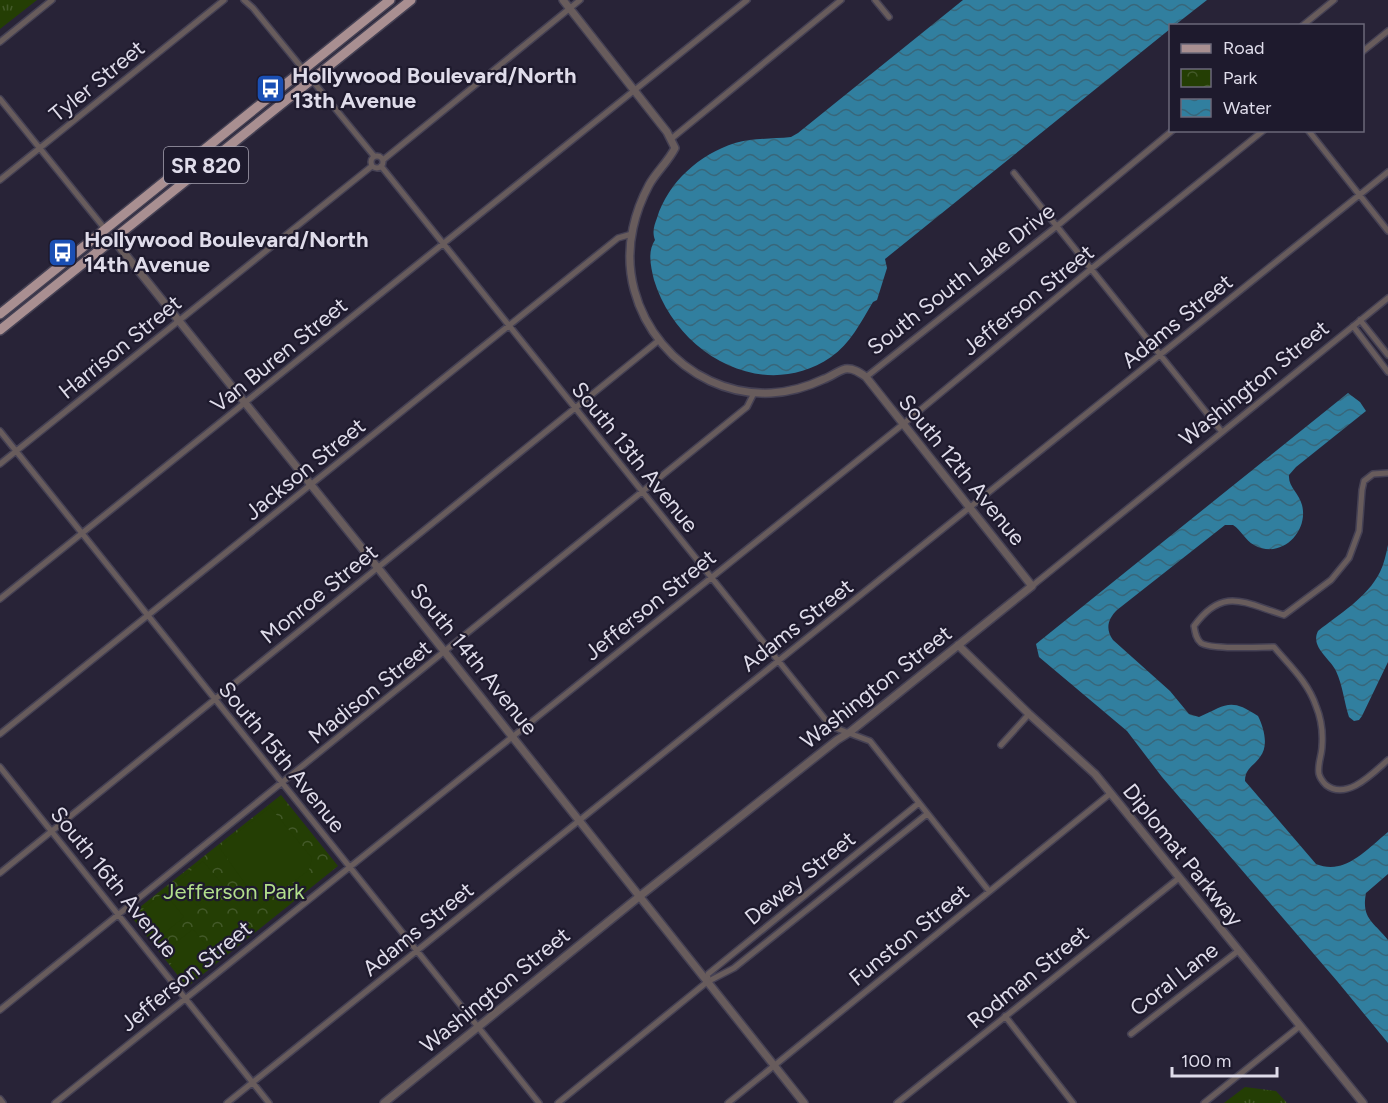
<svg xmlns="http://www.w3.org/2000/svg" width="1388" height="1103" font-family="Figtree,sans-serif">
<defs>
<pattern id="grass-tufts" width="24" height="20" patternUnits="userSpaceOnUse" patternTransform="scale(1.5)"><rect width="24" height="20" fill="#243e04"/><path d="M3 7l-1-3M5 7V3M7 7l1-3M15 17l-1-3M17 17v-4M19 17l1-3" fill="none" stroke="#435929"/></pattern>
<pattern id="park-crowns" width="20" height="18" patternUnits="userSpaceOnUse" patternTransform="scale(1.5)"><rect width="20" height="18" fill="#243e04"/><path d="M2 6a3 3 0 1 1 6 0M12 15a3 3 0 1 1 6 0" fill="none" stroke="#435929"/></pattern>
<pattern id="water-waves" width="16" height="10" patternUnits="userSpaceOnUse" patternTransform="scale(1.5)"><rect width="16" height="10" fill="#317f9f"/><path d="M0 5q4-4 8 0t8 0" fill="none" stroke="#38677b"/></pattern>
</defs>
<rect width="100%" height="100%" fill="#282337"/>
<!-- grass -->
<path fill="url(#grass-tufts)" d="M0,0H37L0,29Z
M1245,1087L1276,1091L1287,1103H1224Z"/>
<!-- park -->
<path fill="url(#park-crowns)" d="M281,795L338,866L187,987L130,915Z"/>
<!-- pitch -->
<path fill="#243e04" d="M270,807L312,858L309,870L261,906L219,847Z
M203,861L223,885L197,906L177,882Z
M164,892L184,917L156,940L136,915Z
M193,929L218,960L187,984L163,953Z"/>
<!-- water -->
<path fill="url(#water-waves)" d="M963,0H1207L1175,25L1170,26V29L885,259L887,268L877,300L873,302C861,322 850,344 831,357C762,404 676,353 654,280C651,267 647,252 655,240C652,232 654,226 657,218C668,182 700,154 735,143C753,138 773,139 791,137L798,133Z
M1348,393L1360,402L1366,411L1296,467L1289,475C1288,487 1299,493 1302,505C1309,532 1281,560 1254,545C1245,540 1241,530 1233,525H1225L1117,610C1108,619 1105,629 1113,640L1170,691L1189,714L1199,717C1226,705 1230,697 1258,716C1264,728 1269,746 1260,757C1254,766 1245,768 1245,781L1316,864C1345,876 1367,849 1388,832V874L1366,893C1361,919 1374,922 1388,940V1043L1337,981L1162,777L1127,731L1039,657L1036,644Z
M1388,545V662L1362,716L1359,720L1354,721L1349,717C1344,702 1343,686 1336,671C1330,658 1310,647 1318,631C1339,614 1367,598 1380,572C1384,564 1386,554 1388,545Z"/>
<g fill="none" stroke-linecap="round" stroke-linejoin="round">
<defs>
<path id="minor" d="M244,0L253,8L374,156
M875,0L889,17
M1302,26L1334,0
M0,42L52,0
M1362,52L1388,31
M0,99L105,229
M1308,130L1388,231
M671,139L841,0
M371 162a6 6 0 1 1 12 0a6 6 0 1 1-12 0Z
M383,160L580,0
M381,166L829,724L833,727L870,741L989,891
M1014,173L1222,432
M0,180L224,0
M1360,320L1388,355
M1353,326L1388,372
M866,377L1057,226L1173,130
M0,431L539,1103
M0,464L372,166
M1388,473L1373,474L1364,481L1362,490L1359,531L1349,558L1331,580L1284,615C1244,603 1223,586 1194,626C1195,632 1196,639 1201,643C1212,650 1259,647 1274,647C1289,665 1308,682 1316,706C1321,718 1323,733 1322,746C1322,755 1317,765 1319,774C1320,778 1323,782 1326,785C1347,801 1373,773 1388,760
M1032,586L1388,298
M0,599L747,0
M0,734L618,238L632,234
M1001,745L1029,714
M0,767L269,1103
M0,873L658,341
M707,982L708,974L919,803
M0,1010L747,407L754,393
M1005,1016L1073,1103
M1131,1034L1238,951
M0,1099L3,1103
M55,1103L902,425L1091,269L1264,130
M227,1103L1388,172
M558,1103L707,982L734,968L927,814
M728,1103L1111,793
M897,1103L1179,878
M1204,1103L1300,1026"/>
<path id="tertiary" d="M113,239L378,568L804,1103
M958,645L1029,714L1095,774L1363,1103
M384,1103L640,896L837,740L850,732L1032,586L866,377C859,372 853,368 845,369C838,371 830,377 824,379C807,387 790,392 771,393C684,397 614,313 633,228C636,214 642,198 649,185C656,172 668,162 675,148L667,132L563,0"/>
<path id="primary" d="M0,314L390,0
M0,330L411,0"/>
</defs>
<!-- minor casing -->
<use href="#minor" stroke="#454154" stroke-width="8"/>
<!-- tertiary casing -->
<use href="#tertiary" stroke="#454154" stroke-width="10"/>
<!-- primary casing -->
<use href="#primary" stroke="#454154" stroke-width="12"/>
<!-- minor -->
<use href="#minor" stroke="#685c5c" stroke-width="5"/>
<!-- tertiary -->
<use href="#tertiary" stroke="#685c5c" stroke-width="7"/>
<!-- primary -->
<use href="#primary" stroke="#a98f91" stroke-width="9"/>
</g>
<!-- icons -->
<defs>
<symbol id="bus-square" viewBox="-11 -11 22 22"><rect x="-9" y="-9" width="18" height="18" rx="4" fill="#1a4fb4" stroke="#1e1a2d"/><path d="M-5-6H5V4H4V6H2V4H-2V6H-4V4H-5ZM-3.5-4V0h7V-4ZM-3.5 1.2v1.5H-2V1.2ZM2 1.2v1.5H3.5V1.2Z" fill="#fff"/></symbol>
</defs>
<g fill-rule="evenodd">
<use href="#bus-square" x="254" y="72" width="33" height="33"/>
<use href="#bus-square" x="46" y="236" width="33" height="33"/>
</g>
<g text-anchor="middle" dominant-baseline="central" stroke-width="4.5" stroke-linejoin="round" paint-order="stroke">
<!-- shield labels -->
<rect fill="#1e1a2d" stroke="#a5a2b1" stroke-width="1.5" x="164" y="147" width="84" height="36" rx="4.5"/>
<g font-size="21" font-weight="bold" fill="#dfdcea">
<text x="206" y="165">SR 820</text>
</g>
<!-- poi labels -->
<g font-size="22" font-weight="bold" fill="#dfdcea" stroke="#1e1a2d" text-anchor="start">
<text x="292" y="75">Hollywood Boulevard/North<tspan x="292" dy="25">13th Avenue</tspan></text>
<text x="84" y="239">Hollywood Boulevard/North<tspan x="84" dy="25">14th Avenue</tspan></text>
</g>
<!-- street labels -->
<g font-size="22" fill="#dfdcea" stroke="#1e1a2d">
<text transform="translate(97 81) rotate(-39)">Tyler Street</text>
<text transform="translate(961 279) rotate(-38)">South South Lake Drive</text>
<text transform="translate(1028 300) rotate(-39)">Jefferson Street</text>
<text transform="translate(1177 321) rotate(-39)">Adams Street</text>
<text transform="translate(120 347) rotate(-39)">Harrison Street</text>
<text transform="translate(279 355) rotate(-39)">Van Buren Street</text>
<text transform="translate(1254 383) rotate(-39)">Washington Street</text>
<text transform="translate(635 457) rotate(51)">South 13th Avenue</text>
<text transform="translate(305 469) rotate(-39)">Jackson Street</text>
<text transform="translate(962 470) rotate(51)">South 12th Avenue</text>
<text transform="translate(319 594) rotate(-39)">Monroe Street</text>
<text transform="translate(650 605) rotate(-39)">Jefferson Street</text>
<text transform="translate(797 625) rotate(-38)">Adams Street</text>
<text transform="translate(474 659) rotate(51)">South 14th Avenue</text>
<text transform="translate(876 687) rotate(-38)">Washington Street</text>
<text transform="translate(370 692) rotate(-39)">Madison Street</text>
<text transform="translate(282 757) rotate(51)">South 15th Avenue</text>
<text transform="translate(1183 855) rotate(51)">Diplomat Parkway</text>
<text transform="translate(800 878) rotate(-39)">Dewey Street</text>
<text transform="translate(114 882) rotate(51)">South 16th Avenue</text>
<text transform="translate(418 929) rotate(-39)">Adams Street</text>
<text transform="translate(909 935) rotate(-39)">Funston Street</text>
<text transform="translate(186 976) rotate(-39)">Jefferson Street</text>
<text transform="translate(1028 977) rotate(-39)">Rodman Street</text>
<text transform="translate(1174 979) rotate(-38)">Coral Lane</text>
<text transform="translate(495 990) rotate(-39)">Washington Street</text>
</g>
<!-- park labels -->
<g font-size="22" fill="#b2de8c" stroke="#1e1a2d">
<text x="234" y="891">Jefferson Park</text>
</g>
</g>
<!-- legend -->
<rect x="1169" y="24" width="195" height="108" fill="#1e1a2d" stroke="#6b6879" stroke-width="1.5"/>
<rect x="1181" y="44" width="30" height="9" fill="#a98f91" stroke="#6b6879" stroke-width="1.5"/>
<text x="1223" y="54" font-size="18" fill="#dfdcea">Road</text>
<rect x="1181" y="69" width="30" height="18" fill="url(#park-crowns)" stroke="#6b6879" stroke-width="1.5"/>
<text x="1223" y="84" font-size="18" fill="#dfdcea">Park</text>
<rect x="1181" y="99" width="30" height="18" fill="url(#water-waves)" stroke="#6b6879" stroke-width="1.5"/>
<text x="1223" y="114" font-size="18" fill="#dfdcea">Water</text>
<!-- scale -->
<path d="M1172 1067v9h105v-9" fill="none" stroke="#dfdcea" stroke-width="3"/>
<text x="1181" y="1067" font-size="18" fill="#dfdcea" stroke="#1e1a2d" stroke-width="4.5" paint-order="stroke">100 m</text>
</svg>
